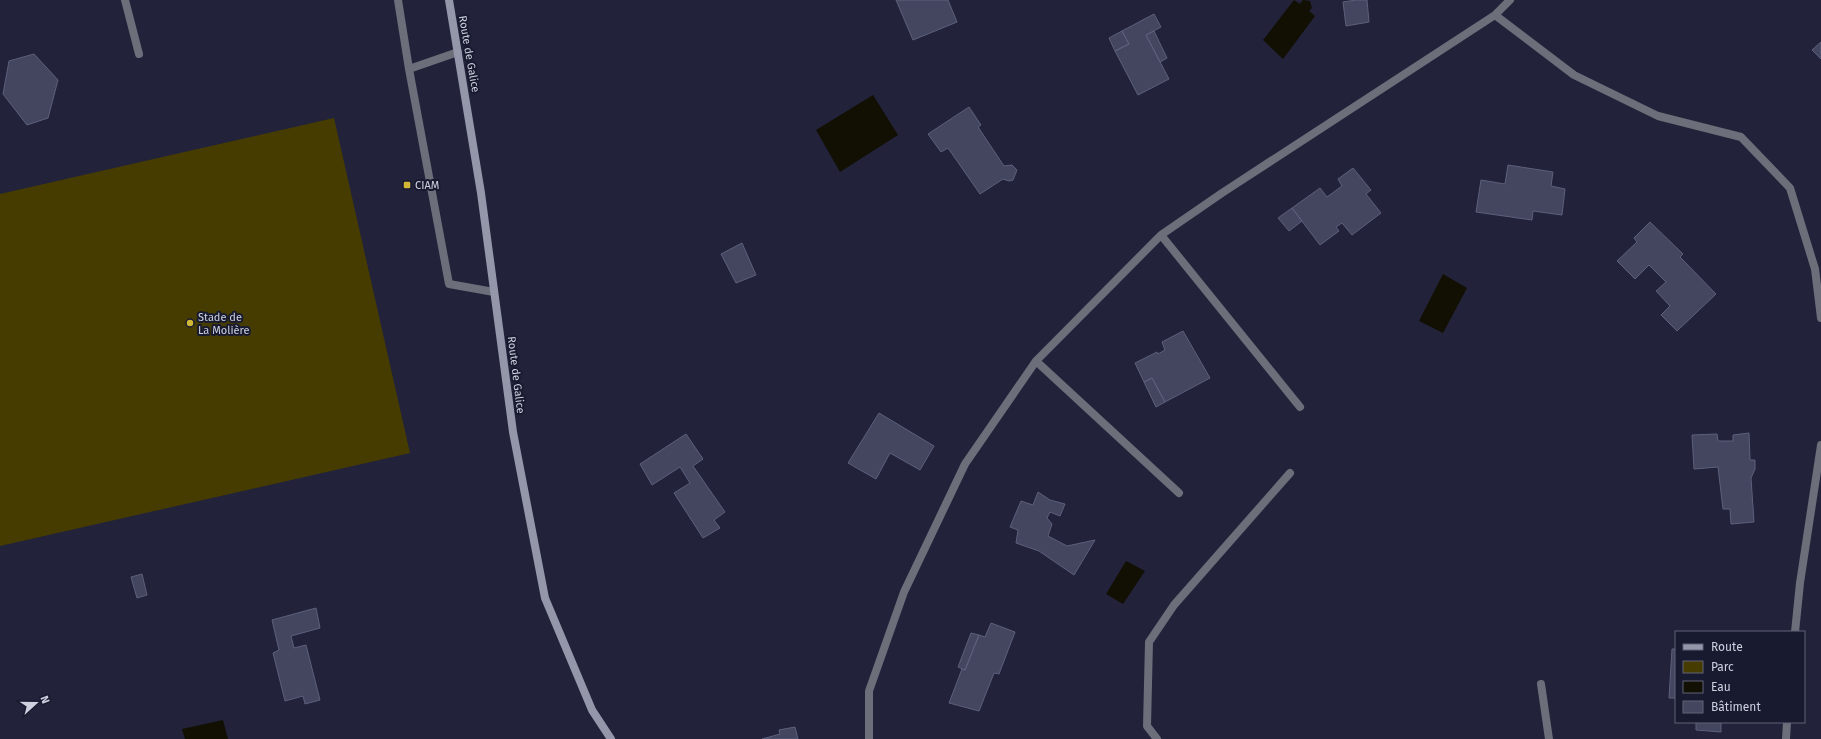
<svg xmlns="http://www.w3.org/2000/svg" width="1821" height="739" font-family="'Fira Sans',sans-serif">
<rect width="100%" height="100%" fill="#22233a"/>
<!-- green -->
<path fill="#473c00" d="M334,118L410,453L0,546V194Z"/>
<!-- water -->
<path fill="#120f03" d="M1294,0L1300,4L1303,0L1310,1L1312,8L1309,11L1315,16L1283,59L1263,40Z
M873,95L898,135L840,172L816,130Z
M1443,274L1467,288L1443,333L1419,321Z
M1126,561L1145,571L1123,604L1106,594Z
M223,720L228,739H185L182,729Z"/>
<!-- building -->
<path fill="#444660" stroke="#5d607b" d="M896,0H948L957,22L913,40Z
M1356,0H1367L1369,22L1346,26L1343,2Z
M1154,14L1161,27L1146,35L1169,79L1138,95L1115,51L1129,44L1122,31Z
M1122,31L1129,44L1115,51L1109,38Z
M1154,31L1167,58L1160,62L1146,35Z
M1821,42V59L1812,50Z
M34,54L58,80L48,118L27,125L3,94L9,61Z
M969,107L981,125L978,127L1004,166L1012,165L1017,170L1013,180L1009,181L1003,179L980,194L948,148L941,152L928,134Z
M1508,165L1553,172L1551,186L1565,189L1562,215L1533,211L1532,220L1476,212L1481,180L1505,184Z
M1353,168L1371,190L1366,194L1381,213L1352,235L1342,223L1336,227L1339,231L1320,245L1292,208L1320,188L1327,197L1342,186L1338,179Z
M1292,208L1302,221L1289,231L1278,218Z
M1650,222L1683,254L1680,257L1716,294L1677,331L1661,315L1670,306L1656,291L1666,282L1649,265L1635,279L1617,261L1637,242L1634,238Z
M742,243L756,275L736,283L721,254Z
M1183,331L1210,378L1165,402L1152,378L1144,382L1135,363L1157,352L1158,354L1165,350L1162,342Z
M1152,378L1165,402L1156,407L1144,382Z
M879,413L934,446L920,470L890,453L876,479L848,463Z
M1749,433L1750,460H1755V469L1751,478L1754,522L1731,524L1730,509H1723L1718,467L1694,469L1692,435L1717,434L1718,441H1733V435Z
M686,434L703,459L693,466L725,512L714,520L720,528L703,538L674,493L690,483L680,467L652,485L640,464Z
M1038,492L1050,500L1065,504L1060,516L1050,512L1047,518L1052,524L1048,536L1067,546L1095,540L1074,575L1039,551L1016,543L1018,530L1010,527L1021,501L1033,505Z
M142,574L147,595L137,598L131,577Z
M316,608L320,628L291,636L294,648L306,645L320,700L305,704L303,696L285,701L273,653L279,650L272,620Z
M991,623L1015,632L999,674L994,673L979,711L949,703L962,669L965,670L979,635L985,637Z
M971,633L979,635L965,670L958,667Z
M1672,649H1676V698H1669Z
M1696,722H1721V732L1696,730Z
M795,727L798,739H762L780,734L779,730Z"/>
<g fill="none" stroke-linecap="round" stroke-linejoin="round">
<!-- service -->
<path stroke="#6c6e7a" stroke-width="8" d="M398,0L409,69
M1495,15L1510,0
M458,52L409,69L449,284L494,292
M1161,235L1300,407
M1036,361L1179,493
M1795,632L1800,583L1821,445
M1541,684L1549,739
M869,739V691L904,592L965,464L1036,361L1161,235L1222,193L1495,15L1574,75L1658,116L1741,137L1790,188L1815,269L1821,318
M1157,739L1147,726L1149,642L1174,605L1290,473
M1786,739L1787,722"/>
<!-- minor -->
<path stroke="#6c6e7a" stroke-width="8" d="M125,0L139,54"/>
<!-- secondary -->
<path stroke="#9497aa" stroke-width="8" d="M449,0L481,193L513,432L545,598L592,710L611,739"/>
</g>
<!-- markers -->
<g fill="#d0b836" stroke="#181a30" stroke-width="1.5">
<rect x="403" y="181" width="8" height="8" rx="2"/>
<circle cx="190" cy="323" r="4"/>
</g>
<g text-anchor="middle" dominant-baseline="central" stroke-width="4" stroke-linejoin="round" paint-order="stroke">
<!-- street labels -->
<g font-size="11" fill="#ced0df" stroke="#181a30">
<text transform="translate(469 54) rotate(80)">Route de Galice</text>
<text transform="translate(516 375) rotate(83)">Route de Galice</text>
</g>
<!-- poi labels -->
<g font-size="11" fill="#ced0df" stroke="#181a30" text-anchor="start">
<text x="415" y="185">CIAM</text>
<text x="198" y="317">Stade de<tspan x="198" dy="13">La Molière</tspan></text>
</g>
</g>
<!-- legend -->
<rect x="1675" y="631" width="130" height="92" fill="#181a30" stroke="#616376"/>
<rect x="1683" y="644" width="20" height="6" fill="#9497aa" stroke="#616376"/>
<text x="1711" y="651" font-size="12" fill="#ced0df">Route</text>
<rect x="1683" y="661" width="20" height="12" fill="#473c00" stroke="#616376"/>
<text x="1711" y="671" font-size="12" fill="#ced0df">Parc</text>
<rect x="1683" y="681" width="20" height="12" fill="#120f03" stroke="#616376"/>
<text x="1711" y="691" font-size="12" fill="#ced0df">Eau</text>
<rect x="1683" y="701" width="20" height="12" fill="#444660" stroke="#616376"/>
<text x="1711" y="711" font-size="12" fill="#ced0df">Bâtiment</text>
<!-- north arrow -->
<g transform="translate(36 703) rotate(69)" stroke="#181a30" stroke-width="3" paint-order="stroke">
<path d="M0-3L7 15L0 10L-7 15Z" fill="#ced0df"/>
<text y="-6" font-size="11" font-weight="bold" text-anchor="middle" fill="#ced0df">N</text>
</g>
</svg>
